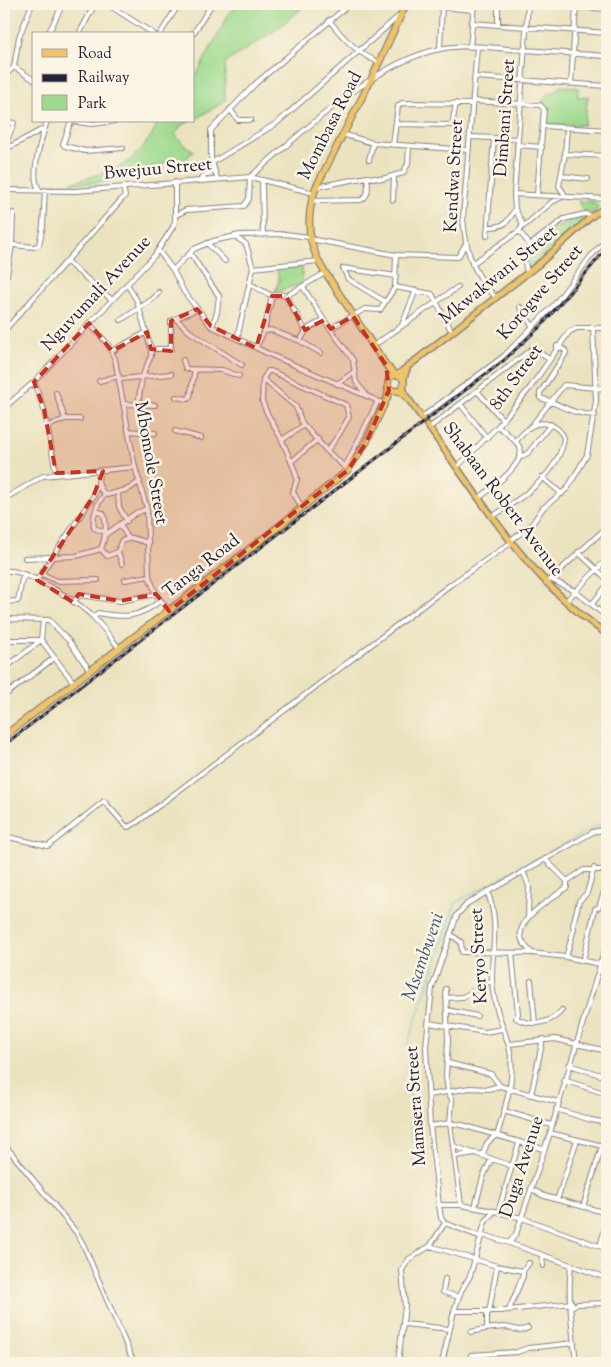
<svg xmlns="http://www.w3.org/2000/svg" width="611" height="1367" font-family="'Sorts Mill Goudy',serif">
<rect width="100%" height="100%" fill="#fcf5e5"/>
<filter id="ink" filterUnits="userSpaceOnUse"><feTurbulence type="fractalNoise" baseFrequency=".02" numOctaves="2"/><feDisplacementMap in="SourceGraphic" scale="10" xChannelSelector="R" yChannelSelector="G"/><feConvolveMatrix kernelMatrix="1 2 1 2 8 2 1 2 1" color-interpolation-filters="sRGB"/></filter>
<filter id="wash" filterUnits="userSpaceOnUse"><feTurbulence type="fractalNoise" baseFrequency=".0096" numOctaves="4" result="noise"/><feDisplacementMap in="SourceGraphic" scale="20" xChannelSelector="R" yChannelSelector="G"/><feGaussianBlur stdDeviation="1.12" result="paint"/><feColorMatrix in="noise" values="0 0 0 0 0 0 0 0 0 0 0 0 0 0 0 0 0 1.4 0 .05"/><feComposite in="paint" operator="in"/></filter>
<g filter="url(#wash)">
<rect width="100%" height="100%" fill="#ebe3c0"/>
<!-- green -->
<path fill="#9eda8e" stroke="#607e64" d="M242,4H307L277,29L225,63V101L194,120V79L230,12Z
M560,86L578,87V97L588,96L584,125L547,124L543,101L547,94L555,92Z
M159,121H191L182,125L175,134L184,145L194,151L182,162L165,163L110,181L93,183H70C116,169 136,168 159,121Z
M578,201L594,202L599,208L593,212L583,211Z
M584,217L586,218L528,268L526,261C532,242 565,219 584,217Z
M302,267V284L275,292L279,280L277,268Z"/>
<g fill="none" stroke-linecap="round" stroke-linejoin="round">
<!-- stream -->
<path stroke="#5ebddc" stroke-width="1" d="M413,1159L408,1043L456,902L607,821"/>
</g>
</g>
<g filter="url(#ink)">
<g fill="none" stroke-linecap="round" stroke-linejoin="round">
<defs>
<path id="minor" d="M107,4L154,34
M498,4V25
M528,4L607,9
M442,7L473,10
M329,20C342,37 359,55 379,62
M471,23L607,33
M48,34L63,4
M79,34L95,4
M160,34L179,4
M193,34L212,4
M470,47L474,4
M477,47L463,218C466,254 472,271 496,298
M440,49L442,4
M14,67L19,37L32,4
M4,76L14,67L34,80
M475,77L607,86
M571,84L576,7
M473,101L540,105L544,109L537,194
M230,109L238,120H251
M4,121L14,123L4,148
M71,121L63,144L65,146L85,151L123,148
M71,121L92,124L115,121
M396,124L452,125L456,103
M543,126L607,130
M342,134L373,143L468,150
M470,137L518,139
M393,145L398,106L402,103L472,104
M517,145L542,147
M4,150L45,128
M565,154L607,156
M369,160L373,143
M562,176L588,179
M201,178L212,171L213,162L277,123L400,15
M217,178L211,159V130L255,84L350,4
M262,181L263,235
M316,187L367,177L382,179L403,173L408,164L409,146
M39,189C29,176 42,136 47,121
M4,190L76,191L250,177L314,193
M514,194L607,199
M565,195L559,186L565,154L567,128
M393,200L394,177
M311,201L361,200C370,196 368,185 367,177
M599,211L607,222
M176,215L186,210L244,206L249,199L250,177C301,134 375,61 440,49C463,44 486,47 509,49C542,51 574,54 607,56
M524,226L552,202L564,196
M489,227C504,227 508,223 515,209
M519,231L530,245
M234,236L246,244L253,268L237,339
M487,236L494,138
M310,239L396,255L458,257L465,245
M207,243L225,261
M4,244L34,247L39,245L43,226L45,190
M158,250L173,270L184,292L211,326L271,355L385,404
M190,253L219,296L217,312L212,327
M67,262L111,299
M472,264L519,231L523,225L515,209L514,194L528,4
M253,268L318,261
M343,268L348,279L384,301
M343,268L396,276
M173,270L194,249L213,241L240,235L285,234L309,237
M527,272L524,258L530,245L564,219L585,214L592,216
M7,275L12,245L13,213
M127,284L137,301L151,349V356L142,377L138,404
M250,284L272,296
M303,287L324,320
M395,287L432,294L452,332
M272,296L279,294L286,296
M286,296L325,273
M286,296L306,332
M520,307L533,327
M176,319L190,332L242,365
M121,320L153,299L159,292
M89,323L107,343L115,359L135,467L147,509L149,576L156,594L169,611
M402,325L416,290
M331,328L365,309L380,310L395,287L396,255
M4,331L122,199L125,196L123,187
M264,331L272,296
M300,341L321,353
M373,346L458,287
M557,346L565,350L566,353L540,393V398C561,404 572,415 595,415
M256,348L264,331L271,330L300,341L307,329L324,320L353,360L356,382L367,396
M151,349H171V321L197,309
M112,351L147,332
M183,360L186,369L222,370L239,376
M120,379L171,374
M263,379L268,371H271L346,405L349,417L338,436L327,451
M263,379L262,401L267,413L282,440L295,471L297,479L293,492L302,508
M263,379L296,407L302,423L327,451L348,470
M99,381L119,376
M34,382L44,409L56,473
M337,384L354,372
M478,392L503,420
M56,393L65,419
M176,397L188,399L190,397L195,369
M125,404L155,405
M461,405L487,438
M4,408L34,382L154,256L173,227L175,221V182
M422,417L504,356L554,305L591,256L607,239
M532,425L564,385L607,389
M48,426L65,419H80
M429,428L533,348L549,359
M128,431L155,433
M175,431L201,438
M282,440L304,425
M519,458L528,453L551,424
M291,462L318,439
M345,467L378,401
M457,467L498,426L530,388L569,332L577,328H607
M542,477L562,494
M99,484L101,490L107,495L129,489L140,481
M118,493L119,507L127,521
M479,498C490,489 526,464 520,448C516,439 506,433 498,426
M4,499L43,476L135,467
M493,516C521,499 560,473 564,438C559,425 543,419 530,427C525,431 520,437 516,441
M121,526L128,538
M105,532L94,528C92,516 97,503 105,494
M105,535L136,513L147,509
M511,540L530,527L543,508L567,489L587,455L596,401L593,328
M101,549L107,556L118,552
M578,552L607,579
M25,558L76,556L101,549C105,539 108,523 103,513L96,511
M122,564L118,552L121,541L132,538L149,543
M4,571C24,567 80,603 94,618C103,627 111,638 119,648
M42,574L57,581L98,580
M550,579L575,591L607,617
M37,580L93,497L98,484L99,471
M125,580L149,576
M546,583L607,527
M566,601L607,559
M4,602L18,601L22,579L27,575
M73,602L79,595L120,601L156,594
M592,604L607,585
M94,617L98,613C124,618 139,618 160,601
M4,619L49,620L69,641L90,671
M4,640H41L74,683
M4,654L11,663
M4,669L41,640L43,620
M4,696L54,658
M607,829L593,832L468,903L457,915L432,988L426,1047L430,1126L439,1205L441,1218L445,1223L481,1237L485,1222L494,1211L522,1218L607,1249
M4,836L48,846L104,801L124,824L128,827L136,823L450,585L512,542
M545,859L567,881L584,870H607
M523,871L529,886L528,916
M487,891C500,923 492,944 492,977C492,1000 501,1021 508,1043C518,1074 505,1106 497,1136
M450,934L461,942L462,952L532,953L566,957L600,964
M512,953L518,1014L516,1018C531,1027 551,1024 562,1010
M532,953C528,949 522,943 521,937C517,917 554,898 567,887V881
M566,957L574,929L573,925L579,901L587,893L594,868
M583,961L595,909L599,907L607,883
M599,970L607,972
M531,981L535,1023
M446,989L448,1041L446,1076L448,1091L452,1100L450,1123L461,1205
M446,998L463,997L492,980
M447,1010L477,1016
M428,1023L485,1032L502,1029
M509,1044L555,1039L607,1051
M448,1063L491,1074L500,1086
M569,1065L607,1077
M564,1080L607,1094
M429,1095L470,1088L488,1089L500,1086L558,1102
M531,1095L543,1039
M556,1109L591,1120L607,1123
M504,1111L551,1125
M430,1126L450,1123L462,1125L543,1149
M550,1133L607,1147
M4,1144L76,1232L84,1246L134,1363
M454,1146L473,1153
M480,1154H483L487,1143L495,1136
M456,1156L475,1153L512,1166
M531,1189L544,1196L607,1213
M557,1200L577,1140
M439,1205H461L494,1211
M475,1207L483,1177L491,1160
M583,1207L602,1146
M498,1212L519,1143
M509,1243L607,1278
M430,1246L497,1266L523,1271
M600,1246L607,1221
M542,1256L543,1266
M571,1265C567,1296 573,1332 576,1363
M445,1279L443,1292L459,1297
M573,1306L578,1304L607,1303
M509,1310L523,1276V1271L529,1263
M454,1311H500L572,1303
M487,1312V1327
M489,1312L497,1266
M405,1324L449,1329
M471,1332C482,1329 492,1328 504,1327C512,1327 518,1333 528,1328
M398,1363L405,1306L402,1270L409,1259L430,1246L445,1223
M442,1363L454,1311L461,1291L470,1276L481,1237L487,1236L509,1243L516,1234L550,1133L607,942
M468,1363L471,1355L517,1352L528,1348L574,1343"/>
<path id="major" d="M397,375L540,263L592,216L607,206
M403,380L407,369
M403,385L405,396
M398,390L406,396C468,478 520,575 607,634"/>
<path id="highway" d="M396,375L386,365L321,266C307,241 306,214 316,187L371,80L406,4
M388 383a8 8 0 1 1 16 0a8 8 0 1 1-16 0Z
M4,736L278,527L348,470L366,443L388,396V385"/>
</defs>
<!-- minor casing -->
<use href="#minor" stroke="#86827e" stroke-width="6"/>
<!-- major casing -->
<use href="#major" stroke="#86827e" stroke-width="8"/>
<!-- highway casing -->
<use href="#highway" stroke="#86827e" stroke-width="8"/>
<!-- minor -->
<use href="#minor" stroke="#fff" stroke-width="4"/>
<!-- major -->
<use href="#major" stroke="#efc469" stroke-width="5"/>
<!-- highway -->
<use href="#highway" stroke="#efc469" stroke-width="5.5"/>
<defs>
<path id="rail" d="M4,745L503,361L542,325L607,248"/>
</defs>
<!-- rail casing -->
<use href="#rail" stroke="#22223b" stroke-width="3"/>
<!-- rail -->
<use href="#rail" stroke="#fcf5e5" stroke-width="1" stroke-dasharray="4" stroke-linecap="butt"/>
</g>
</g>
<!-- marked area -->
<path fill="#c8321e" fill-opacity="0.2" stroke="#c8321e" stroke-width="4" stroke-dasharray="10 6" stroke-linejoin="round" d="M272,296H286L305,330L324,320L331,329L353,316L386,365L389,390L366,443L348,470L169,611L156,594L120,601L79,594L73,602L37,580L93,497L103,471L56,473L44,409L34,382L89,323L112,351L147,332L151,349L171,351V321L197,309L211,326L256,348Z"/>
<g text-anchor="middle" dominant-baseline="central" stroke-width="5" stroke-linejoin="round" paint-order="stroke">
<!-- street labels -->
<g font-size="18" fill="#22223b" stroke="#fcf5e5">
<text transform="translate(506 118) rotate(-86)">Dimbani Street</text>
<text transform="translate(331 126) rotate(-63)">Mombasa Road</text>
<text transform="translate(158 170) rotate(-5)">Bwejuu Street</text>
<text transform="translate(455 176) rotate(-87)">Kendwa Street</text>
<text transform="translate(499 276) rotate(-39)">Mkwakwani Street</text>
<text transform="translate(541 293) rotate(-49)">Korogwe Street</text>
<text transform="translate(97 294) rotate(-47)">Nguvumali Avenue</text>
<text transform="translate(517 378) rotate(-54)">8th Street</text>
<text transform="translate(150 463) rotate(80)">Mbomole Street</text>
<text transform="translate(502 500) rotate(53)">Shabaan Robert Avenue</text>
<text transform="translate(202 567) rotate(-38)">Tanga Road</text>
<text transform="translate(480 956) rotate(-93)">Keryo Street</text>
<text transform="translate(417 1106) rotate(-94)">Mamsera Street</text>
<text transform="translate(523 1167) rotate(-72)">Duga Avenue</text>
</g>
<!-- water labels -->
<g font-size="19" font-style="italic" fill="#375873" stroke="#fcf5e5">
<text transform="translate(424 957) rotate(-71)">Msambweni</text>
</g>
</g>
<!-- margin -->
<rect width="611" height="1367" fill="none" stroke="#fcf5e5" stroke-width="20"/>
<!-- legend -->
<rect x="32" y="32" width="162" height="90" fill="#fcf5e5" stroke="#a5a1a1"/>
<rect x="42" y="49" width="25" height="8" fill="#efc469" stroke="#a5a1a1"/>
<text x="78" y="58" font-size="15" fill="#22223b">Road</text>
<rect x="42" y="74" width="25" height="8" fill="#22223b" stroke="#a5a1a1"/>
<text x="78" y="82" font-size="15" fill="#22223b">Railway</text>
<rect x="42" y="95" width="25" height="15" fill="#9eda8e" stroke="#a5a1a1"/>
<text x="78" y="108" font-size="15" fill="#22223b">Park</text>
</svg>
